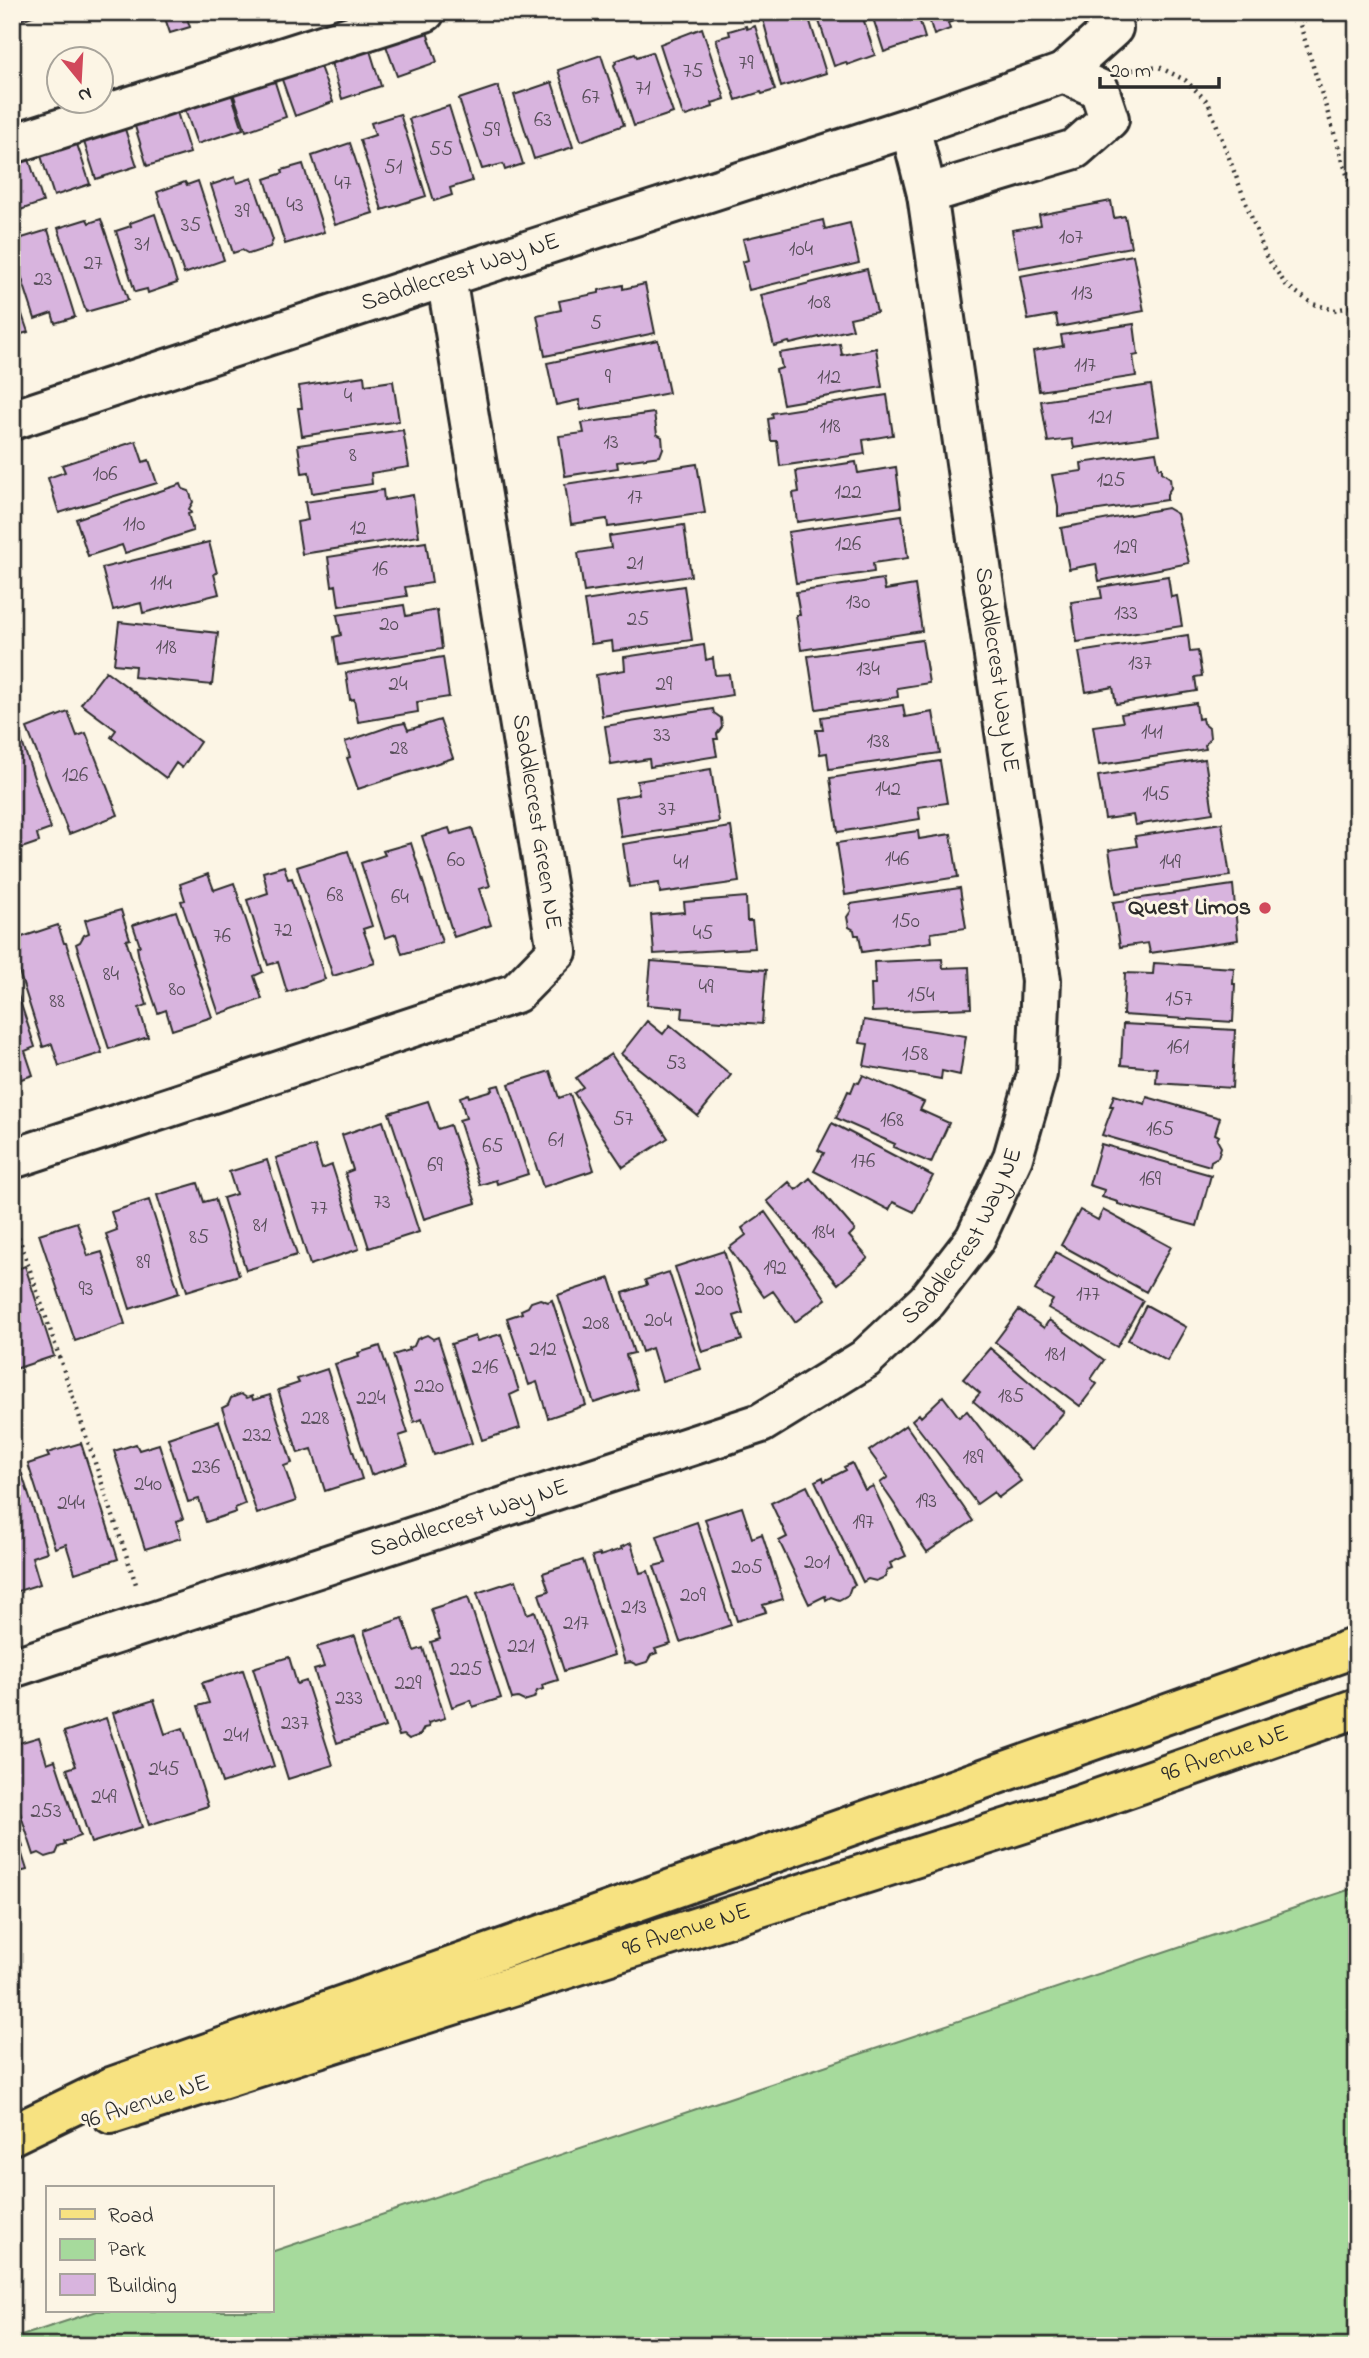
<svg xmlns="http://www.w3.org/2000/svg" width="1369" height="2358" font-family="'Indie Flower',sans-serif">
<rect width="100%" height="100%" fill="#fcf5e5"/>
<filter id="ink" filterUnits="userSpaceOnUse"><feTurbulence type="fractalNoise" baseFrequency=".0143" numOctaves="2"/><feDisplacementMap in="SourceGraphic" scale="14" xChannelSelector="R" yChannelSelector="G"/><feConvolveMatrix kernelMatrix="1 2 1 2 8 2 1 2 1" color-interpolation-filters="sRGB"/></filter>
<g filter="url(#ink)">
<!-- green -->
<path fill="#a6da9c" stroke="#688264" stroke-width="2" d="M1357,1887V2346H12V2339L97,2311H271V2252Z"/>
<!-- building -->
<path fill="#d8b4de" stroke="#2b2b2b" stroke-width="2" d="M12,12H44L12,23Z
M163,12H185L190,27L170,33Z
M761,12H807L826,73L781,87Z
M816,12H861L875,55L847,65L846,62L834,66Z
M871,12H917L925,38L884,52Z
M927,12H969L955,17L956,20L948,23L950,29L934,35Z
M425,26L437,62L397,76L384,40Z
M746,26L747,29L755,26L775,90L762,94L761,92L736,100L716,39L730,35L729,31Z
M702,28L725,99L712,103L713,107L686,116L683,115L660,44Z
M368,44L381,86L342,99L329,56Z
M652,52L673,113L634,126L614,65L616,63L615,61L635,54L637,57Z
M601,55L624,125L581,141L558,70Z
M318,61L333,102L295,116L280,74Z
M273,76L286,117L246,131L232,90Z
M552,82L573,147L534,159L514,95Z
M498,86L523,164L505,170L503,164L482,169L459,99Z
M230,90L243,129L197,144L184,106Z
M449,106L472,181L450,188L452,195L434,201L409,119Z
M176,109L190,153L147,166L134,123Z
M400,114L426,196L382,210L360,140L375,135L371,123Z
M124,126L137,166L96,179L83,139Z
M76,141L90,184L54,196L40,153Z
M350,143L373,213L335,225L312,156Z
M28,156L43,202L12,213V162Z
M303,164L324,232L285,244L265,179L283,173L282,170Z
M235,177L237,183L252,178L273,240L270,247L249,254L242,250L233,253L211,185Z
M198,181L224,260L184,274L157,192L185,182L187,185Z
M1111,201L1114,218L1125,216L1131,247L1019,268L1012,230L1041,225L1039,215Z
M155,214L177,283L148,293L147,289L135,292L116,231L131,226L130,223Z
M87,219L89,223L101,219L128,300L86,312L58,228Z
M823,220L825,229L850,223L859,263L749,290L742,262L748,260L743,239Z
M48,230L75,317L55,323L52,313L35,319L12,248V241Z
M1133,255L1144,311L1058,327L1056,315L1028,320L1020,276Z
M867,269L877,312L850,318L853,329L790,344L789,342L774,346L761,295Z
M645,284L655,333L545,356L537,315L561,310L559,301L599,293V290L623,285V289Z
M12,285L28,332L12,337Z
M1134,324L1138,355L1133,356L1136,376L1039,391L1033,351L1063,346L1061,335Z
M658,340L669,393L581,410L579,400L556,405L547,363Z
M840,344L842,355L876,348L882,387L783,404L776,370L782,368L779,353Z
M364,376L365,385L393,381L399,421L302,436L298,408H302L299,386Z
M1151,385L1159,435L1074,448L1072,439L1048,442L1041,401Z
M887,395L893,435L863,440L865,454L780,466L777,441H771L768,419L773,418L772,413Z
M654,413L657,434L662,437L663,448L660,456L617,462L618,468L565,476L559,436L584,433L582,423Z
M403,430L409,467L371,473L372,484L312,493L309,472L302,473L298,445Z
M136,441L143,462L149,460L157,483L59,513L48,478L65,472L62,465Z
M1156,452L1159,468H1162V472L1170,478L1171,488L1167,494V500L1058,516V507L1052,475L1082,471L1081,463Z
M856,462L858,473L896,467L901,507L797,522L793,493L799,492L796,471Z
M697,464L705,513L608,527L607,519L571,524L565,484Z
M181,484L183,489L189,491L193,502L189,509L191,513L188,514L193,531L125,553L122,545L88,556L76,519Z
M383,490L384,500L413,495L419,536L302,554L297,522L308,520L305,502Z
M1167,508L1177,514L1189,563L1099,581L1096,564L1069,569L1061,528Z
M902,515L908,558L873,563L874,572L796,583L788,532Z
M684,525L691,576L584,592L578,553L611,548L609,536Z
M209,542L217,573L214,574L219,594L143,613L141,603L113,610L102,568Z
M426,542L432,583L405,587L407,596L339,606L336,585L332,586L328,557Z
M1168,576L1171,597L1177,596L1182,626L1077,642L1071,602L1102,598L1100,587Z
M883,579L885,590L915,585L922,631L801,650L796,615H800L796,592Z
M684,586L692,640L613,651L612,641L591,644L584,601Z
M404,605L406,616L437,610L442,649L338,665L334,637L341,635L337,615Z
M119,622L218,633L212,685L134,677L135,666L114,664Z
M1188,635L1190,652L1198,651L1202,676L1195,677L1197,691L1116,704L1113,687L1086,692L1079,652Z
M922,640L929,683L897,688L898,697L816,709L808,656Z
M704,645L706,660L713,658L715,675L729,674L732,695L602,716L596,675L625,670L624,657Z
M443,657L449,697L417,702L418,712L358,722L354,699L350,700L346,673Z
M106,671L200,742L182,768L176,763L166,778L111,737L116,730L81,704Z
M1196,703L1198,719L1202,718L1203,723L1209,728L1210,738L1205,745L1206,749L1099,765L1093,726L1123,722L1121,714Z
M903,705L905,717L933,712L940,753L829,769L827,753L820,754L816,730H823L821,717Z
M713,709L714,713L721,718L722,727L717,734L718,739H714L717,756L650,767L649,759L611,765L605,726Z
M68,712L77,736L86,733L118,815L69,834L27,728Z
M440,720L453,758L358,789L347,758L350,757L345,742L394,725L405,723L408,730Z
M16,724L51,829L37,834L39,842L16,850L12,842V725Z
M1205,759L1213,813L1135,825L1133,815L1105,819L1098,776Z
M940,761L947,803L918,807L920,819L838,832L830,778Z
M711,769L719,822L621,837L615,798L639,794L637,781Z
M1222,823L1230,876L1116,893L1109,850L1137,846L1135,836Z
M731,827L739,882L660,893L659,883L629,887L623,844Z
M449,828L451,834L472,828L490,886L479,889L491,925L454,937L422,836Z
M918,831L919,839L951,834L958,877L845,895L837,843Z
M411,843L442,942L402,954L396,934L385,938L361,863L385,855L383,851Z
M348,851L372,926L363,929L375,963L333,976L297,867Z
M284,866L288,879L292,878L325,979L287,992L278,962L268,965L247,900L268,893L263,872Z
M208,874L214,890L234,883L263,972L254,976L262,999L219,1014L181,901L185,900L180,884Z
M1233,885L1238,940L1150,953L1148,943L1120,947L1113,902Z
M960,888L966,928L931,933L932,942L862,952L859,935H855L854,930L849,927L847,917L851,911L850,904Z
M746,897L747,921H752L755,948L654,954L651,915L685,912L684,902Z
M121,910L130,939L126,940L147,1005L139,1008L148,1037L109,1049L76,944L80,942L84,935L89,933L85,920Z
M176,911L212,1017L172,1030L166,1010L158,1013L139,958L137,947L140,946L133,925Z
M58,925L64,943H66L102,1053L59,1066L52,1044L43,1047L15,959L19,958L13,940Z
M942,959L943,968L969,967L971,1008L872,1012L871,984H875L874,962Z
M651,961L766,970L762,1024L682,1018L683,1008L647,1005Z
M1154,963L1234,968L1233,984H1235L1233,1022L1123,1015L1125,973L1153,974Z
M16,989L35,1047L25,1051L33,1075L12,1082V990Z
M864,1020L966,1036L960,1075L942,1071L941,1079L864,1066L868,1044L860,1043Z
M647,1021L663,1034L670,1025L731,1075L698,1116L621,1054Z
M1123,1024L1235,1030L1232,1088L1156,1083L1157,1068L1121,1065Z
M611,1054L668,1138L623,1167L574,1093L583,1087L576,1078Z
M550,1071L559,1098L570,1094L594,1170L543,1187L509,1084Z
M863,1075L924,1102L920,1110L949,1123L931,1163L893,1147L895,1144L836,1118L848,1091L851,1092L855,1082L859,1083Z
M499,1085L528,1174L497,1184L496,1180L480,1185L459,1120L466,1118L460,1097L468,1094L469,1097L492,1090L491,1087Z
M1114,1095L1145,1104L1147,1097L1220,1118L1215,1134L1219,1136L1217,1140L1221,1147L1218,1157L1211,1161L1210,1166L1102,1135L1113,1106H1110Z
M428,1101L438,1129L450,1125L476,1203L424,1219L389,1113Z
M383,1121L419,1232L369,1248L345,1173L353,1170L342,1135Z
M832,1123L933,1176L914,1212L893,1202L889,1210L814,1171L824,1153L818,1150Z
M1101,1144L1211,1175L1197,1226L1118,1204V1202L1102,1197L1104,1190L1089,1185Z
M315,1146L322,1169L332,1165L359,1249L310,1265L276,1158Z
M267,1160L297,1255L246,1270L223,1198L236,1194L229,1172Z
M810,1178L855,1230L849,1236L868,1258L838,1284L767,1201L789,1182L796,1190Z
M198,1183L204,1202L215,1199L239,1275L187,1291L157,1195Z
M149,1200L179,1293L130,1309L106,1234L117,1230L111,1212Z
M1080,1210L1098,1220L1103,1210L1171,1247L1146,1292L1061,1245Z
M765,1212L826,1299L795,1322L773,1291L764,1297L729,1248L746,1235L742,1228Z
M77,1222L88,1256L102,1252L125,1324L75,1341L39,1234Z
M724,1251L743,1313L734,1316L742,1340L702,1352L675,1267Z
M1056,1252L1143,1301L1117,1347L1048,1308L1053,1300L1035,1290Z
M12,1262L15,1270L25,1266L54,1356L12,1370Z
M669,1272L701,1369L662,1381L652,1348L642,1352L623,1293L647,1285L645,1280Z
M610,1278L634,1353L626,1355L637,1389L594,1403L558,1295Z
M540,1299L548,1302L552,1300L586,1405L548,1418L537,1382L529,1385L507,1318L522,1313L521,1310L528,1307L531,1302Z
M1146,1305L1186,1327L1167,1361L1128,1340Z
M1019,1310L1044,1328L1049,1320L1104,1360L1091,1379L1097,1384L1080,1406L995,1342Z
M501,1334L519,1391L510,1395L520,1428L482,1440L451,1344L475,1336L477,1341Z
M427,1335L433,1339L438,1337L472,1443L434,1455L422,1419L414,1422L393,1355L409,1350L408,1348L414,1346L417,1339Z
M380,1346L408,1433L399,1436L408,1463L371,1475L335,1364L359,1357L358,1353Z
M990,1348L1064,1412L1031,1450L973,1401L980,1393L963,1379Z
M327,1369L362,1479L325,1491L312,1449L298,1453L278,1390L299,1383L297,1379Z
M241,1394L247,1398L252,1396L253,1400L270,1395L292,1463L284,1466L296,1501L257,1514L222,1408L228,1405L231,1398Z
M943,1396L959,1417L967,1411L1021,1481L998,1498L994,1492L977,1504L912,1420L919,1414L921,1417Z
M219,1421L245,1504L235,1508L236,1512L206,1522L199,1499L188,1502L168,1438Z
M906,1425L973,1521L927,1552L880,1483L888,1477L869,1451Z
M81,1443L118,1559L75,1573L66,1544L55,1548L28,1464L49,1457L47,1453Z
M136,1444L139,1450L159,1444L183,1519L176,1521L181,1538L145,1549L114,1451Z
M852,1463L865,1490L873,1486L906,1556L890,1563L892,1568L887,1570L885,1577L876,1581L868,1579L863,1582L815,1481L823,1477L824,1481L846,1470L844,1467Z
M22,1474L47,1552L32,1557L40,1584L12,1593V1477Z
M807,1486L855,1585L851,1587L848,1595L839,1600L831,1597L826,1600L825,1596L809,1604L779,1541L787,1537L771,1503Z
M742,1507L752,1538L762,1534L783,1599L763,1605L766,1612L737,1621L705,1519Z
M697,1522L731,1625L680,1642L654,1566L666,1563L657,1536Z
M631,1543L640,1573L648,1571L671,1644L655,1649L657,1653L651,1655L647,1662L637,1665L631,1662L625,1663L592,1556L600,1554V1556L622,1549L621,1547Z
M583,1560L614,1655L564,1671L539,1594L549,1591L543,1573Z
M516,1580L527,1614L535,1611L558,1680L542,1685L543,1689L537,1691L534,1698L524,1701L518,1698L512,1699L477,1593Z
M468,1597L501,1698L473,1707L471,1700L452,1707L431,1642L440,1639L431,1609Z
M403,1618L414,1651L423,1648L445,1718L428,1723L429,1727L424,1728L420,1735L409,1739L404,1735L399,1736L364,1631Z
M355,1636L385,1727L337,1743L314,1670L324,1667L317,1647Z
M289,1657L297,1684L306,1681L333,1765L288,1779L253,1668Z
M243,1670L274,1766L222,1783L198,1706L209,1703L202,1683Z
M154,1700L165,1734L183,1728L208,1806L149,1825L113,1713Z
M106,1718L142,1827L91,1843L67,1769L76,1766L64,1732Z
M39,1737L47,1763L55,1760L80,1836L64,1842L65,1845L59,1847L56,1854L46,1857L39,1853L34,1855L12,1788V1745Z
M12,1814L23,1847L20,1848L27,1870L12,1874Z"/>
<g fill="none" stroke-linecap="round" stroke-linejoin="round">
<defs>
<g id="minor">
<path d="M1063,73L1113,28L1108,12"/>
<path d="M12,144L425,12"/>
<path id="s1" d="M12,420L446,277L910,127L1063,73L1099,89L1109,119L1075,149L927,194"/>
<path d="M12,1159L516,993L557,951L446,277"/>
<path id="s2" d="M12,1668L761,1423L865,1359L927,1301L975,1239L1013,1157L1037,1074L1041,980L927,194L910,127"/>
</g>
<g id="major">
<path id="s3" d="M111,2114L1080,1805L1357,1708"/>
<path d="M12,2135L111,2087L1357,1647"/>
</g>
</defs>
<!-- minor casing -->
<use href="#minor" stroke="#2b2b2b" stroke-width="44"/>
<!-- major casing -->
<use href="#major" stroke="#2b2b2b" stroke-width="44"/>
<!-- path -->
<path stroke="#2b2b2b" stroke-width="4.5" stroke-dasharray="2 5" stroke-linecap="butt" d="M1296,12L1357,206
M1132,70L1159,67L1185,80L1208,102L1266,256L1286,285L1313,304L1334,310L1357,306
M12,1217L137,1587"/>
<!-- minor -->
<use href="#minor" stroke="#fcf5e5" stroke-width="38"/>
<!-- major -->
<use href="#major" stroke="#f7e281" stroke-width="38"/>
</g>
</g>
<!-- markers -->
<circle fill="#d1495b" stroke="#fcf5e5" stroke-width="2.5" cx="1265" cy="908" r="7"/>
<g text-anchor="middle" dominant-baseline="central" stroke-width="6" stroke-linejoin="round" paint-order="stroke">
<!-- number labels -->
<g font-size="21" fill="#564d58">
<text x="746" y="64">79</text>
<text x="693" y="72">75</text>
<text x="643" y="89">71</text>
<text x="591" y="98">67</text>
<text x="543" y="121">63</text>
<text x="491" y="131">59</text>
<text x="441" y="150">55</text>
<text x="393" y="168">51</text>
<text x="343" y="184">47</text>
<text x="295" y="206">43</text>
<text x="242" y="212">39</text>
<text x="191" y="226">35</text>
<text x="1071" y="238">107</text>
<text x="142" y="245">31</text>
<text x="801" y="250">104</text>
<text x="93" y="264">27</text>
<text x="43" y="280">23</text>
<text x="1082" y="294">113</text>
<text x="819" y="303">108</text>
<text x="596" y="324">5</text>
<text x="1085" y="366">117</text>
<text x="608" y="378">9</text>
<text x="829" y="378">112</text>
<text x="348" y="397">4</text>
<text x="1100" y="418">121</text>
<text x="830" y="427">118</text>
<text x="611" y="443">13</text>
<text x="353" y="456">8</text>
<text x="105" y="475">106</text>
<text x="1111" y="481">125</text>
<text x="848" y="493">122</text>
<text x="635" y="498">17</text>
<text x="134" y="525">110</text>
<text x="358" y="529">12</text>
<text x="848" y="545">126</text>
<text x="1125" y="548">129</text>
<text x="635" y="564">21</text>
<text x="380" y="570">16</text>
<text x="161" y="584">114</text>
<text x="858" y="603">130</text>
<text x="1126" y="614">133</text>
<text x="638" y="620">25</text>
<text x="389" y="625">20</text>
<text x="166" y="648">118</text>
<text x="1140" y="664">137</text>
<text x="868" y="670">134</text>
<text x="398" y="685">24</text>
<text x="664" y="685">29</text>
<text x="1152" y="733">141</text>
<text x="662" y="736">33</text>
<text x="878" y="742">138</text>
<text x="399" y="749">28</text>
<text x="75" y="776">126</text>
<text x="888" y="790">142</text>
<text x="1156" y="795">145</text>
<text x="667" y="810">37</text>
<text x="897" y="860">146</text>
<text x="456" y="861">60</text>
<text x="681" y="863">41</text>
<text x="1170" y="863">149</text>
<text x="335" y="896">68</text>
<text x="400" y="898">64</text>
<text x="906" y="922">150</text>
<text x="283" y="931">72</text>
<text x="703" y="934">45</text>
<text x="222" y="937">76</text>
<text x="111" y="975">84</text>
<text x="706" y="988">49</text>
<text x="177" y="990">80</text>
<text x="921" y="996">154</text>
<text x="1179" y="1000">157</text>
<text x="57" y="1002">88</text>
<text x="1178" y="1048">161</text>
<text x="915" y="1055">158</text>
<text x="676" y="1064">53</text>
<text x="623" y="1120">57</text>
<text x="892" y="1121">168</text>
<text x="1160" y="1130">165</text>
<text x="556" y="1141">61</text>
<text x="493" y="1147">65</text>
<text x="863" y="1162">176</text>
<text x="435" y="1166">69</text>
<text x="1150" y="1180">169</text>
<text x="382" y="1203">73</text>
<text x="319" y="1209">77</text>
<text x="260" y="1226">81</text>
<text x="823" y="1233">184</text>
<text x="199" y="1238">85</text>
<text x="143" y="1263">89</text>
<text x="775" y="1269">192</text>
<text x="86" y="1290">93</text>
<text x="709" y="1290">200</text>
<text x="1088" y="1295">177</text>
<text x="658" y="1321">204</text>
<text x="596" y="1324">208</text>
<text x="543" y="1350">212</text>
<text x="1055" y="1355">181</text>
<text x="485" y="1368">216</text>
<text x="429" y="1387">220</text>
<text x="1011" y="1397">185</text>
<text x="371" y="1399">224</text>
<text x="315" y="1419">228</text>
<text x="257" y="1436">232</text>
<text x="973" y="1458">189</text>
<text x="206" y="1468">236</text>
<text x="148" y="1485">240</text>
<text x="926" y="1502">193</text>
<text x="71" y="1504">244</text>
<text x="863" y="1523">197</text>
<text x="817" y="1563">201</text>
<text x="747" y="1568">205</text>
<text x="693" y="1596">209</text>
<text x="634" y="1608">213</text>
<text x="576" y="1624">217</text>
<text x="521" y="1647">221</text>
<text x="466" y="1670">225</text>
<text x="408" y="1684">229</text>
<text x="349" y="1699">233</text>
<text x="295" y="1724">237</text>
<text x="236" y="1736">241</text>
<text x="164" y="1770">245</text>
<text x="104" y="1798">249</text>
<text x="46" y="1812">253</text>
</g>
<!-- street labels -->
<g font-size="24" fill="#2b2b2b" stroke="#fcf5e5">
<text stroke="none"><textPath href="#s1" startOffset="472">Saddlecrest Way NE</textPath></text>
<text transform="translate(996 670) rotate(82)">Saddlecrest Way NE</text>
<text transform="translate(536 822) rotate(81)">Saddlecrest Green NE</text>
<text stroke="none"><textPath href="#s2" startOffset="1069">Saddlecrest Way NE</textPath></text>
<text stroke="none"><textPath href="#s2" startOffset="481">Saddlecrest Way NE</textPath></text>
<text stroke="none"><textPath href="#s3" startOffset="1171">96 Avenue NE</textPath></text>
<text stroke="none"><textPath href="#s3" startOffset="604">96 Avenue NE</textPath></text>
<text transform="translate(146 2103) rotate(-18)">96 Avenue NE</text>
</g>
<!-- poi labels -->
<g font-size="24" font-weight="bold" fill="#2b2b2b" stroke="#fcf5e5" text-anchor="end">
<text x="1251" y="908">Quest Limos</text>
</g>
</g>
<!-- margin -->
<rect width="1369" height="2358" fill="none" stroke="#fcf5e5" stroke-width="42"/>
<rect x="21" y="21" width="1327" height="2316" fill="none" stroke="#2b2b2b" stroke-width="2.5" filter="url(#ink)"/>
<!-- legend -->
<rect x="46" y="2186" width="228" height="126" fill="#fcf5e5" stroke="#a8a49b" stroke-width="2"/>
<rect x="60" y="2209" width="35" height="10" fill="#f7e281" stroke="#a8a49b" stroke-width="2"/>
<text x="108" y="2222" font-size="21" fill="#2b2b2b">Road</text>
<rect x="60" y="2239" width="35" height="21" fill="#a6da9c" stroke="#a8a49b" stroke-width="2"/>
<text x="108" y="2256" font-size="21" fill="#2b2b2b">Park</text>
<rect x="60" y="2274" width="35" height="21" fill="#d8b4de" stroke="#a8a49b" stroke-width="2"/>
<text x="108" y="2292" font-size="21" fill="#2b2b2b">Building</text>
<!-- north arrow -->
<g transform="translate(80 80) rotate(162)"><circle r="33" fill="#fcf5e5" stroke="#a8a49b" stroke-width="2"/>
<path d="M0-5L12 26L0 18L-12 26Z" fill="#d1495b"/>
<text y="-10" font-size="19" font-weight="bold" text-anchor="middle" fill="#2b2b2b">N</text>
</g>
<!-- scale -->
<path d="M1100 77v10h119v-10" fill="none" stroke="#2b2b2b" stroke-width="3.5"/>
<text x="1110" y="77" font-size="21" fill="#2b2b2b" stroke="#fcf5e5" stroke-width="5" paint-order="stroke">20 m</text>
</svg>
